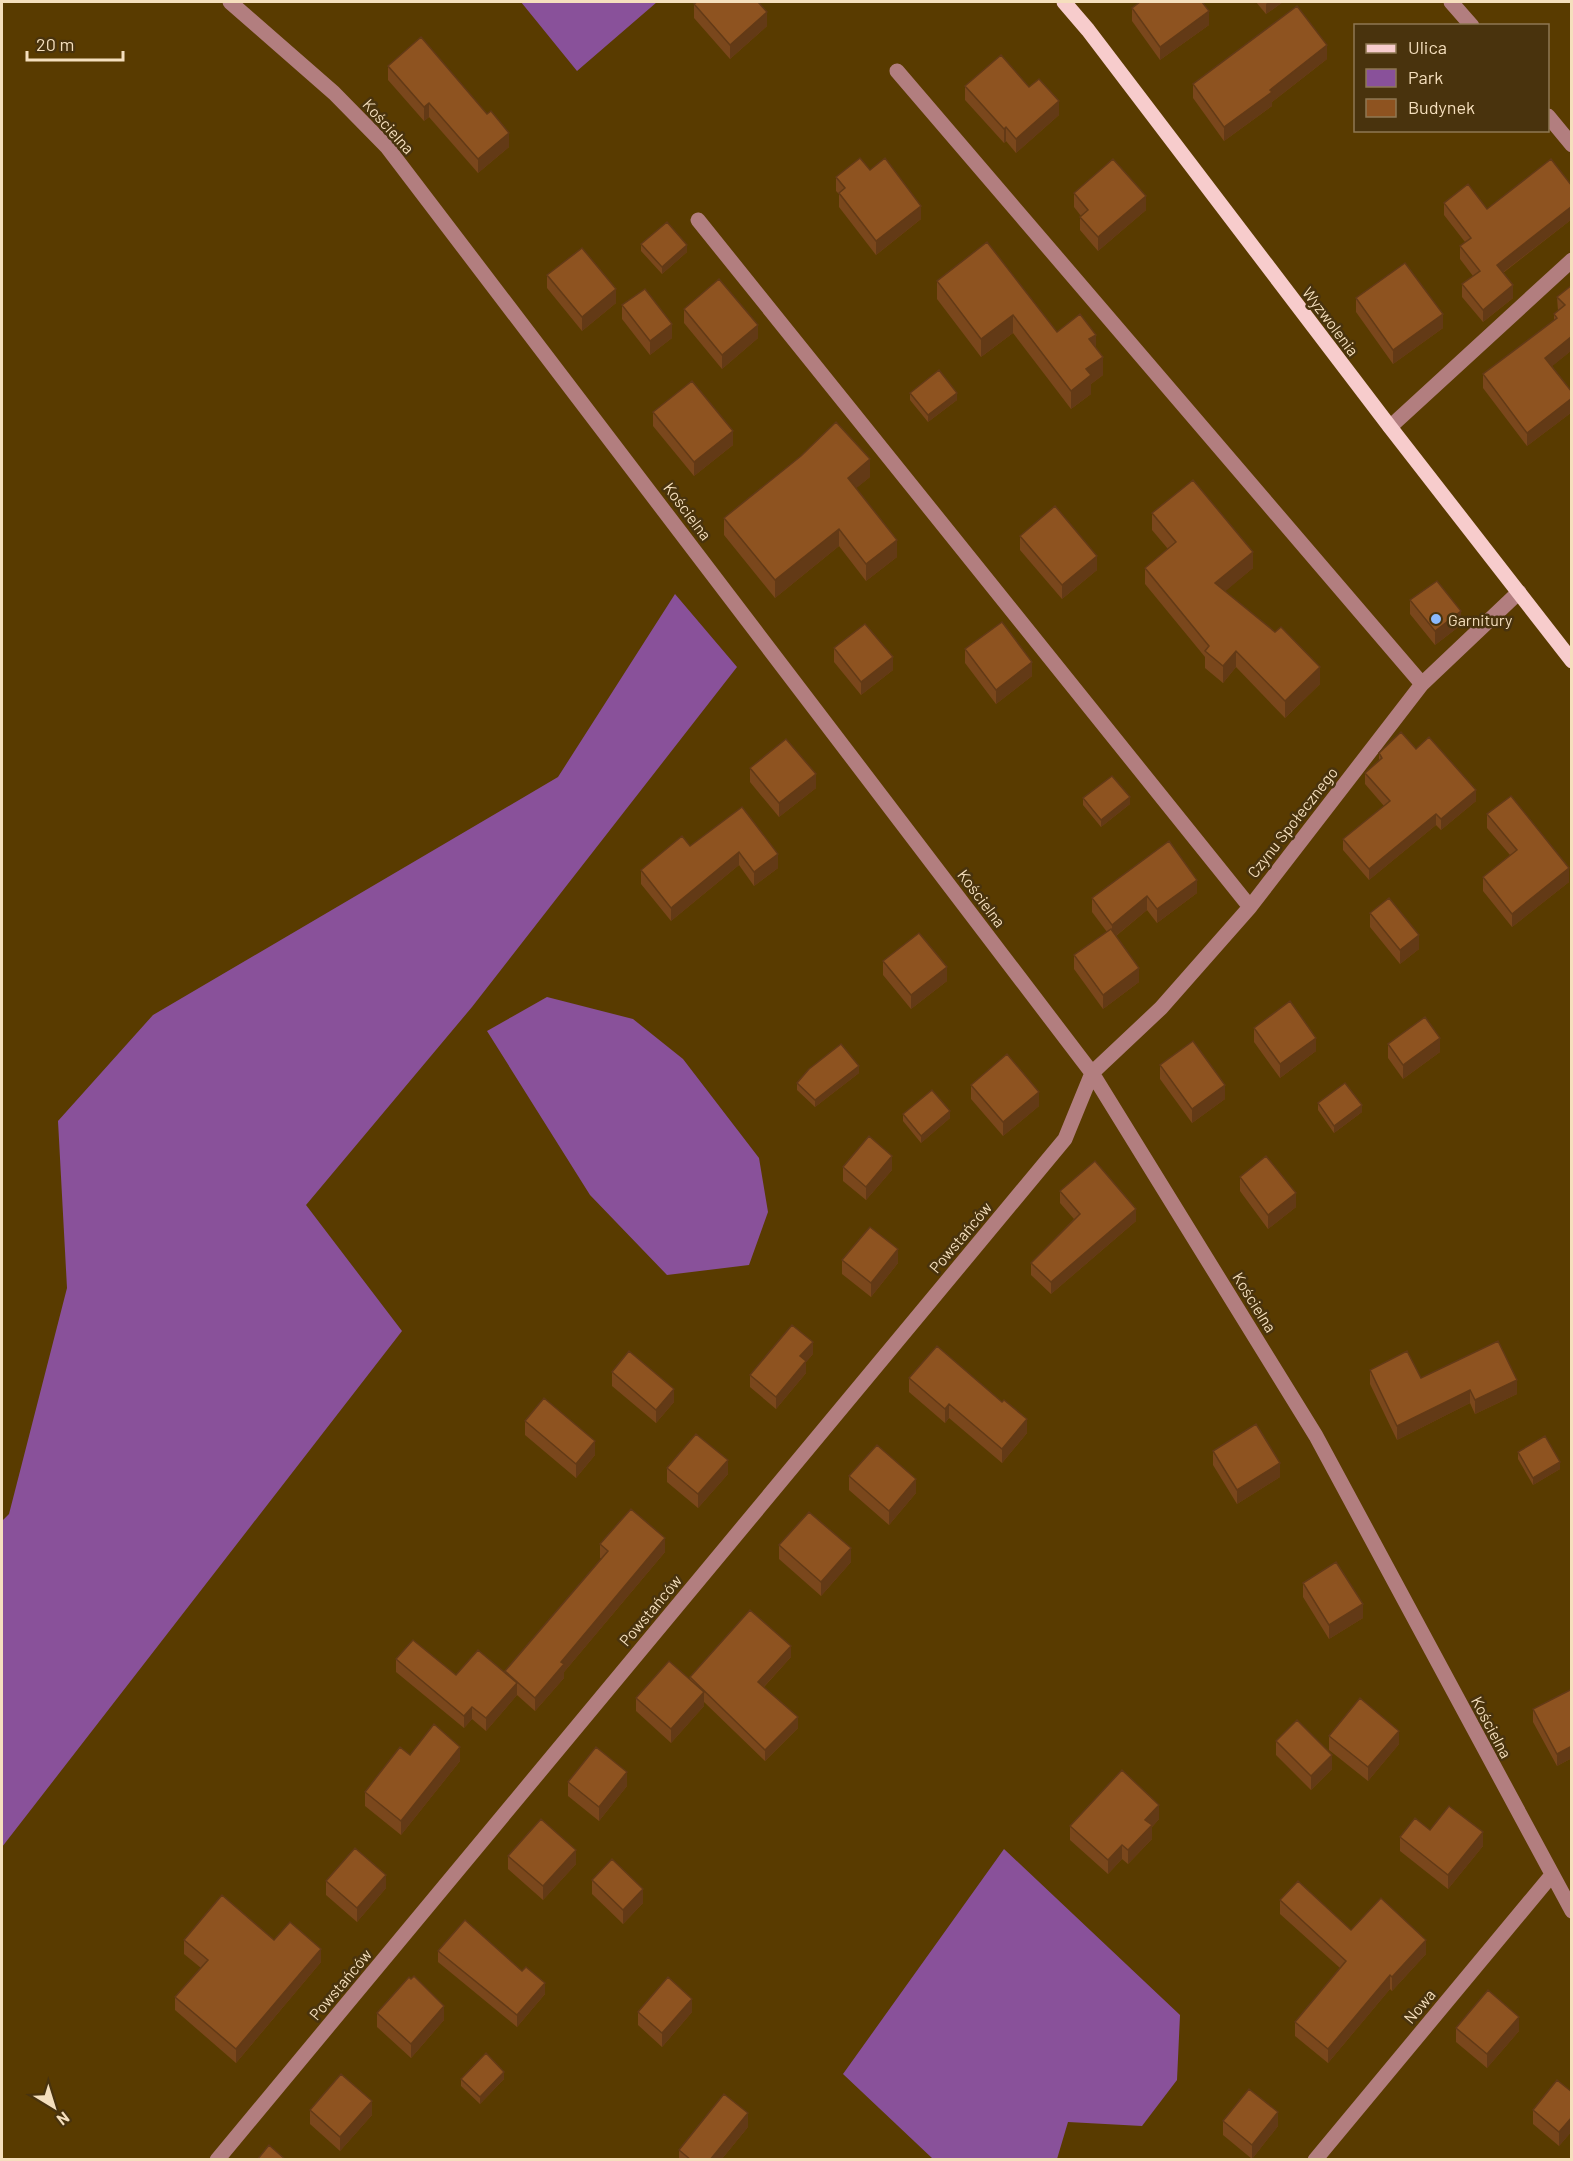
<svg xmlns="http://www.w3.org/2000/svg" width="1573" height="2161" font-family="Barlow,sans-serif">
<rect width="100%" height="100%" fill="#593b00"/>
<!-- green -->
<path fill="#89519a" d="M521,2H657L577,71Z
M675,594L737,667L472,1007L306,1205L402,1331L2,1847V1521L9,1514L67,1288L58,1121L153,1015L558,777Z
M547,997L633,1019L683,1059L759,1158L768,1212L749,1265L667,1275L590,1195L487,1031Z
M1004,1849L1180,2015L1177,2080L1142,2126L1068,2122L1057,2159H933L843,2074Z"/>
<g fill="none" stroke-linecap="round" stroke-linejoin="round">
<!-- minor -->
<path stroke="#b27e7f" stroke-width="15" d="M230,2L334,93L387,147L1092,1073L1316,1436L1572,1911
M1451,2L1472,26
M897,71L1422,684
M1548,116L1572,145
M698,220L1250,907
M1390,427L1572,260
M217,2160L1065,1139L1092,1073L1161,1008L1250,907L1422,684L1519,592
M1315,2160L1551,1876"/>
<!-- major -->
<path stroke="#f7cccc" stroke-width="15" d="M1064,2L1088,30L1390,427L1572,661"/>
</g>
<!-- wall -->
<path fill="#7a471c" d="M1256,2H1283L1266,14Z
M694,4L767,26L730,59L694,18Z
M1132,8L1209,25L1160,60L1132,21Z
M1327,59L1272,102V106L1224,141L1193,98V84Z
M388,66L509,147L478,173L429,117L424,121L388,80Z
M965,86L1029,87L1059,115L1016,153L1006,141L1004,143L965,100Z
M870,170L921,219L876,255L839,207V194L836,191V177Z
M1572,186V219L1503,273L1513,298L1483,322L1462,297V284L1473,276L1460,259V246L1465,242L1444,215V203L1487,209Z
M1074,193L1146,210L1098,251L1080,230V217L1081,216L1074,207Z
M641,244L687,252L662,274L641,251Z
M547,275L616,303L582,331L547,288Z
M937,281L1096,348L1103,375L1091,384V394L1071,409L1013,333L981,357L937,299Z
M1572,285V350L1552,366L1572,392V412L1527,446L1483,388V374L1554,320V314L1558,311L1557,297Z
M1356,298L1443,328L1393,364L1356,312Z
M622,305L672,338L650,355L622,319Z
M684,309L758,338L722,369L684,323Z
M910,393L957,400L928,422L910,400Z
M653,412L733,445L694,476L653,426Z
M870,477L856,488L897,557L866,581L839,546L775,598L724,535V518Z
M1152,513L1253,568L1225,591L1320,684L1285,718L1236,667L1223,683L1205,668V657L1145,584V568L1168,549L1152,530Z
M1020,536L1097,570L1062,599L1020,550Z
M1410,600L1461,625L1435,645L1410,614Z
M834,648L893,670L861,695L834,662Z
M965,649L1032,676L996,704L965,663Z
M1416,749L1476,801L1441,830L1436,825L1369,880L1343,850V839L1384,806L1365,784V773L1379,761V753Z
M750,768L816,788L779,817L750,782Z
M1083,798L1130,804L1101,827L1083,805Z
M742,807L778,868L754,886L739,865L671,921L641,884V870L690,846Z
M1487,814L1569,882L1512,927L1483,891V877L1510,855L1487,828Z
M1197,893L1157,923L1147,910L1116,936L1139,982L1103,1009L1074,969V955L1107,932L1092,912V898Z
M1370,913L1419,949L1400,964L1370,927Z
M883,961L947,981L911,1009L883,975Z
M1254,1028L1316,1051L1280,1078L1254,1042Z
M1388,1044L1440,1052L1403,1079L1388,1058Z
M1160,1065L1225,1099L1192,1123L1160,1079Z
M859,1073L815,1107L797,1090V1083Z
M971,1085L1039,1106L1003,1136L971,1099Z
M1318,1103L1362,1112L1334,1133L1318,1110Z
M903,1114L950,1118L921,1143L903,1121Z
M843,1167L892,1170L866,1200L843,1181Z
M1240,1177L1296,1207L1268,1229L1240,1191Z
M1060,1191L1136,1221L1051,1294L1031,1275V1263L1074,1219L1060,1203Z
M842,1260L898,1263L871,1297L842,1274Z
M813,1354L806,1362V1373L776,1409L750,1387V1375Z
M1370,1370L1421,1378L1517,1394L1475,1414L1470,1403L1397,1440L1370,1384Z
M612,1372L674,1402L656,1423L612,1386Z
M909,1378L1027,1433L1002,1463L949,1418L945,1423L909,1392Z
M525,1421L595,1455L576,1478L525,1435Z
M1213,1451L1280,1477L1237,1504L1213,1465Z
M1518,1452L1560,1469L1533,1485L1518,1459Z
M667,1468L728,1474L698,1508L667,1482Z
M849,1476L916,1493L889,1525L849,1490Z
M600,1544L665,1552L564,1672V1678L535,1711L517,1695L486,1731L472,1719L464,1728L396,1672V1659L456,1675L505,1673V1671L602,1559L600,1558Z
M779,1545L851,1562L821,1596L779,1559Z
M1303,1583L1363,1618L1329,1639L1303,1597Z
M791,1657L764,1687L798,1728L765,1761L704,1702V1706L671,1743L636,1711V1698L690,1680V1677Z
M1572,1689V1758L1557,1766L1533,1722V1709Z
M1329,1736L1399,1744L1368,1781L1329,1750Z
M1276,1741L1332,1769L1311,1790L1276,1755Z
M410,1755L460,1761L401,1835L365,1806V1792Z
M568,1782L627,1786L599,1821L568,1796Z
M1159,1819L1152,1827V1839L1128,1864L1122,1859L1108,1874L1070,1840V1826Z
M1430,1830L1483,1846L1448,1889L1400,1851V1837Z
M508,1856L576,1864L543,1900L508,1869Z
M592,1880L643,1903L623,1924L592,1894Z
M326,1881L386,1888L357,1922L326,1895Z
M1280,1900L1351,1930L1426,1954L1392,1991L1390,1989L1328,2063L1295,2036V2022L1340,1968L1280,1914Z
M184,1940H274L321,1962L236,2063L175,2010V1997L201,1968L184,1954Z
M438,1951L522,1971L545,1994L517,2027L438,1962Z
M638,2012H692L662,2047L638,2025Z
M377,2013L444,2020L411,2058L377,2027Z
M1456,2028L1519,2031L1487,2068L1456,2042Z
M461,2079H504L480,2104L461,2086Z
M1572,2092V2131L1559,2146L1533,2124V2110Z
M310,2110L372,2115L340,2151L310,2124Z
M1223,2121L1278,2126L1252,2159L1223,2135Z
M748,2127L721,2160H679V2150Z"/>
<!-- shaded-wall -->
<path fill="#633a16" d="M1269,2H1283L1266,14V4Z
M1209,11V25L1160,60V47Z
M767,12V26L730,59V45Z
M1327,45V59L1272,102V106L1224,141V127L1270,90Z
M1059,101V115L1016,153V139Z
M429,103V117L424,121V107Z
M1006,127V141L1004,143V129Z
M509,133V147L478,173V159Z
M1146,196V210L1098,251V237Z
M921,206V219L876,255V241Z
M1572,206V219L1497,277V265Z
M687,245V252L662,274V267Z
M1513,285V298L1483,322V310Z
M616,289V303L582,331V317Z
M1443,314V328L1393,364V350Z
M1013,315V333L981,357V339Z
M672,324V338L650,355V341Z
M758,325V338L722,369V355Z
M1096,335V353L1089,339Z
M1572,336V350L1545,372V358Z
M1103,357V375L1091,384V394L1071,409V391L1086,369Z
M957,393V400L928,422V415Z
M1572,398V412L1527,446V433Z
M733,431V445L694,476V462Z
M870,459V477L848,495V478Z
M839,529V546L775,598V580Z
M897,540V557L866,581V564Z
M1253,552V568L1215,600V583Z
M1097,556V570L1062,599V585Z
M1461,611V625L1435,645V631Z
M1236,651V667L1223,683V666Z
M893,657V670L861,695V682Z
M1032,662V676L996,704V690Z
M1320,667V684L1285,718V701Z
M816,774V788L779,817V803Z
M1476,790V801L1441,830V819Z
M1130,797V804L1101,827V820Z
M1436,814V825L1369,880V869Z
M739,852V865L671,921V908Z
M778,854V868L754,886V872Z
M1569,868V882L1512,927V914Z
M1197,880V893L1157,923V909Z
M1147,896V910L1112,939V925Z
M1419,935V949L1400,964V950Z
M947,967V981L911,1009V995Z
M1139,968V982L1103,1009V995Z
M1316,1038V1051L1280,1078V1064Z
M1440,1038V1052L1403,1079V1065Z
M859,1066V1073L815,1107V1100Z
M1225,1085V1099L1192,1123V1109Z
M1039,1092V1106L1003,1136V1122Z
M1362,1105V1112L1334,1133V1126Z
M950,1111V1118L921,1143V1136Z
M892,1156V1170L866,1200V1187Z
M1296,1193V1207L1268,1229V1215Z
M1136,1209V1221L1051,1294V1282Z
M898,1249V1263L871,1297V1283Z
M813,1342V1354L806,1362V1373L776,1409V1397L800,1356Z
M1517,1380V1394L1475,1414V1400Z
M674,1389V1402L656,1423V1410Z
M1470,1390V1403L1397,1440V1426Z
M949,1404V1418L945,1423V1409Z
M1027,1419V1433L1002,1463V1449Z
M595,1441V1455L576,1478V1464Z
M728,1460V1474L698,1508V1494Z
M1560,1462V1469L1533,1485V1478Z
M1280,1463V1477L1237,1504V1490Z
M916,1479V1493L889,1525V1511Z
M665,1538V1552L564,1672V1678L535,1711V1698L561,1662Z
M851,1548V1562L821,1596V1582Z
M1363,1604V1618L1329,1639V1625Z
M791,1646V1657L758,1693V1682Z
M517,1683V1695L486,1731V1718Z
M704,1692V1706L671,1743V1729Z
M472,1707V1719L464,1728V1716Z
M798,1717V1728L765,1761V1750Z
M1399,1731V1744L1368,1781V1767Z
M1572,1746V1758L1557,1766V1754Z
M460,1747V1761L401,1835V1821Z
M1332,1755V1769L1311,1790V1776Z
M627,1772V1786L599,1821V1807Z
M1159,1805V1819L1152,1827V1839L1128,1864V1850L1145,1820Z
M1483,1832V1846L1448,1889V1875Z
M1122,1845V1859L1108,1874V1860Z
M576,1850V1864L543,1900V1886Z
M386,1875V1888L357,1922V1908Z
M643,1889V1903L623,1924V1910Z
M1426,1940V1954L1392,1991V1977Z
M321,1949V1962L236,2063V2049Z
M1390,1975V1989L1328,2063V2049Z
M545,1983V1994L517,2027V2015Z
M692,1999V2012L662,2047V2033Z
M444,2006V2020L411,2058V2044Z
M1519,2017V2031L1487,2068V2054Z
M504,2072V2079L480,2104V2097Z
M372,2101V2115L340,2151V2137Z
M1278,2112V2126L1252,2159V2145Z
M748,2113V2127L721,2160H710Z
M1572,2117V2131L1559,2146V2132Z"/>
<!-- building -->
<path fill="#8e5320" stroke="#633a16" stroke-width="1.5" d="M697,2H758L767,12L730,45L694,4Z
M1140,2H1202L1209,11L1160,47L1132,8Z
M1297,6L1327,45L1270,90L1272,92L1224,127L1193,84Z
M421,37L487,114L491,111L509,133L478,159L429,103L424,107L388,66Z
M1001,55L1029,87L1039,79L1059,101L1016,139L1006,127L1004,129L965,86Z
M860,158L870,170L885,158L921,206L876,241L839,193L845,188L836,177Z
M1113,159L1146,196L1098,237L1080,217L1088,210L1074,193Z
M1551,159L1572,186V206L1497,265L1513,285L1483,310L1462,284L1480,271L1460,246L1471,238L1444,203L1468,184L1487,209Z
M667,222L687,245L662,267L641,244Z
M987,242L1057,332L1080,314L1096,335L1089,339L1103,357L1086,369L1091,375L1071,391L1013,315L981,339L937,281Z
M582,248L616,289L582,317L547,275Z
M1405,263L1443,314L1393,350L1356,298Z
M719,279L758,325L722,355L684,309Z
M1572,285V336L1545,358L1572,392V398L1527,433L1483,374L1557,318L1554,314L1565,305L1557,297Z
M645,289L672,324L650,341L622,305Z
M939,370L957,393L928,415L910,393Z
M692,381L733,431L694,462L653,412Z
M836,422L870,459L848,478L897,540L866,564L839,529L775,580L724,518L801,456Z
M1193,480L1253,552L1215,583L1275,632L1281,627L1320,667L1285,701L1236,651L1223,666L1205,651L1209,646L1145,568L1176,542L1152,513Z
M1055,506L1097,556L1062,585L1020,536Z
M1437,581L1461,611L1435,631L1410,600Z
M1002,622L1032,662L996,690L965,649Z
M865,624L893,657L861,682L834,648Z
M1401,732L1416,749L1429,737L1476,790L1441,819L1436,814L1369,869L1343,839L1390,801L1365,773L1382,758L1379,753Z
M786,739L816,774L779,803L750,768Z
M1112,776L1130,797L1101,820L1083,798Z
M1511,796L1569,868L1512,914L1483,877L1517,850L1487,814Z
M742,807L778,854L754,872L739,852L671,908L641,870L682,836L690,846Z
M1169,841L1197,880L1157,909L1147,896L1112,925L1092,898Z
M1389,898L1419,935L1400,950L1370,913Z
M1111,929L1139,968L1103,995L1074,955Z
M919,933L947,967L911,995L883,961Z
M1290,1001L1316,1038L1280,1064L1254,1028Z
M1425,1017L1440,1038L1403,1065L1388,1044Z
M1193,1041L1225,1085L1192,1109L1160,1065Z
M841,1044L859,1066L815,1100L797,1083L809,1069Z
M1007,1054L1039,1092L1003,1122L971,1085Z
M1345,1083L1362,1105L1334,1126L1318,1103Z
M932,1090L950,1111L921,1136L903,1114Z
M869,1136L892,1156L866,1187L843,1167Z
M1266,1156L1296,1193L1268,1215L1240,1177Z
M1095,1161L1136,1209L1051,1282L1031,1263L1080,1214L1060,1191Z
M870,1227L898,1249L871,1283L842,1260Z
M792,1325L813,1342L800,1356L806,1361L776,1397L750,1375Z
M1498,1341L1517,1380L1475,1400L1470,1390L1397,1426L1370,1370L1407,1351L1421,1378Z
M937,1346L1002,1402L1004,1400L1027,1419L1002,1449L949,1404L945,1409L909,1378Z
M629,1351L674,1389L656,1410L612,1372Z
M544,1398L595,1441L576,1464L525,1421Z
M1256,1424L1280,1463L1237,1490L1213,1451Z
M696,1434L728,1460L698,1494L667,1468Z
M1545,1436L1560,1462L1533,1478L1518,1452Z
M877,1445L916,1479L889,1511L849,1476Z
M631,1509L665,1538L561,1662L564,1664L535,1698L505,1671L608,1551L600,1544Z
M809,1512L851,1548L821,1582L779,1545Z
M1336,1562L1363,1604L1329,1625L1303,1583Z
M750,1610L791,1646L758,1682L798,1717L765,1750L690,1677Z
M413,1640L456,1675L478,1650L517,1683L486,1718L472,1707L464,1716L396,1659Z
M669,1661L704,1692L671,1729L636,1698Z
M1572,1689V1746L1557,1754L1533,1709Z
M1360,1698L1399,1731L1368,1767L1329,1736Z
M1297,1720L1332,1755L1311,1776L1276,1741Z
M434,1724L460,1747L401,1821L365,1792L400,1747L410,1755Z
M596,1747L627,1772L599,1807L568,1782Z
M1122,1770L1159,1805L1145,1820L1152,1825L1128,1850L1122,1845L1108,1860L1070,1826Z
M1449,1806L1483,1832L1448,1875L1400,1837L1415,1818L1430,1830Z
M541,1819L576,1850L543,1886L508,1856Z
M355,1848L386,1875L357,1908L326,1881Z
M612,1859L643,1889L623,1910L592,1880Z
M1298,1881L1351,1930L1381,1898L1426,1940L1392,1977L1390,1975L1328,2049L1295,2022L1346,1961L1280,1900Z
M222,1895L274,1940L290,1922L321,1949L236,2049L175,1997L208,1960L184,1940Z
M465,1920L522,1971L526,1967L545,1983L517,2015L438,1951Z
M414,1976L444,2006L411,2044L377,2013L409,1977L411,1979Z
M668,1977L692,1999L662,2033L638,2012Z
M1488,1990L1519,2017L1487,2054L1456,2028Z
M486,2053L504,2072L480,2097L461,2079Z
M341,2074L372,2101L340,2137L310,2110Z
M1557,2080L1572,2092V2117L1559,2132L1533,2110Z
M1249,2089L1278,2112L1252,2145L1223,2121Z
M724,2094L748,2113L710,2160H691L679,2150Z
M269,2145L286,2160H257Z"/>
<!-- markers -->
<circle fill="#8bb9fc" stroke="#49330d" stroke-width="2" cx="1436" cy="619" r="6"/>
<g text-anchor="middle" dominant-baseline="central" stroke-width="5" stroke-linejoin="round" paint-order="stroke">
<!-- street labels -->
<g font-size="16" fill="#f5dfbd" stroke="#49330d">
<text transform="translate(389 126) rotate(48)">Kościelna</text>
<text transform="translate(1331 321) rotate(53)">Wyzwolenia</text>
<text transform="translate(688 511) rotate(53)">Kościelna</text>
<text transform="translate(1292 822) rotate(-52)">Czynu Społecznego</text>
<text transform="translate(982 898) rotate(53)">Kościelna</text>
<text transform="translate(960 1237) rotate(-50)">Powstańców</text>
<text transform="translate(1255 1302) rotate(58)">Kościelna</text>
<text transform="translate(650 1610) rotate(-50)">Powstańców</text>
<text transform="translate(1492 1727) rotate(62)">Kościelna</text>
<text transform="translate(340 1984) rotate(-50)">Powstańców</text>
<text transform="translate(1419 2006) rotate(-50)">Nowa</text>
</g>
<!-- poi labels -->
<g font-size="16" fill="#f5dfbd" stroke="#49330d" text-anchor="start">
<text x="1448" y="619">Garnitury</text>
</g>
</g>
<!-- border -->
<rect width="1573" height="2161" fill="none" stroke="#f5dfbd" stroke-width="6"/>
<!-- legend -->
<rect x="1354" y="24" width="195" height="108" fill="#49330d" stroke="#8e7853" stroke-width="1.5"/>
<rect x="1366" y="44" width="30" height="9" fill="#f7cccc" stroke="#8e7853" stroke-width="1.5"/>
<text x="1408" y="54" font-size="18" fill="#f5dfbd">Ulica</text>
<rect x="1366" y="69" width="30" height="18" fill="#89519a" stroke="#8e7853" stroke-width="1.5"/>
<text x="1408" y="84" font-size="18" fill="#f5dfbd">Park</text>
<rect x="1366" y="99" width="30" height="18" fill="#8e5320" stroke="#8e7853" stroke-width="1.5"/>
<text x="1408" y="114" font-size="18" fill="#f5dfbd">Budynek</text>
<!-- north arrow -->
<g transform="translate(54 2107) rotate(142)" stroke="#49330d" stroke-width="4.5" paint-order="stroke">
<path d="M0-4.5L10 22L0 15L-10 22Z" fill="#f5dfbd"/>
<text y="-9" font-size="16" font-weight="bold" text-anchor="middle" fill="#f5dfbd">N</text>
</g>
<!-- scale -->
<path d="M27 51v9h96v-9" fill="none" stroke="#f5dfbd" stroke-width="3"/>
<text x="36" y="51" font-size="18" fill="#f5dfbd" stroke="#49330d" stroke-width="4.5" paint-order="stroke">20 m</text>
</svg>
